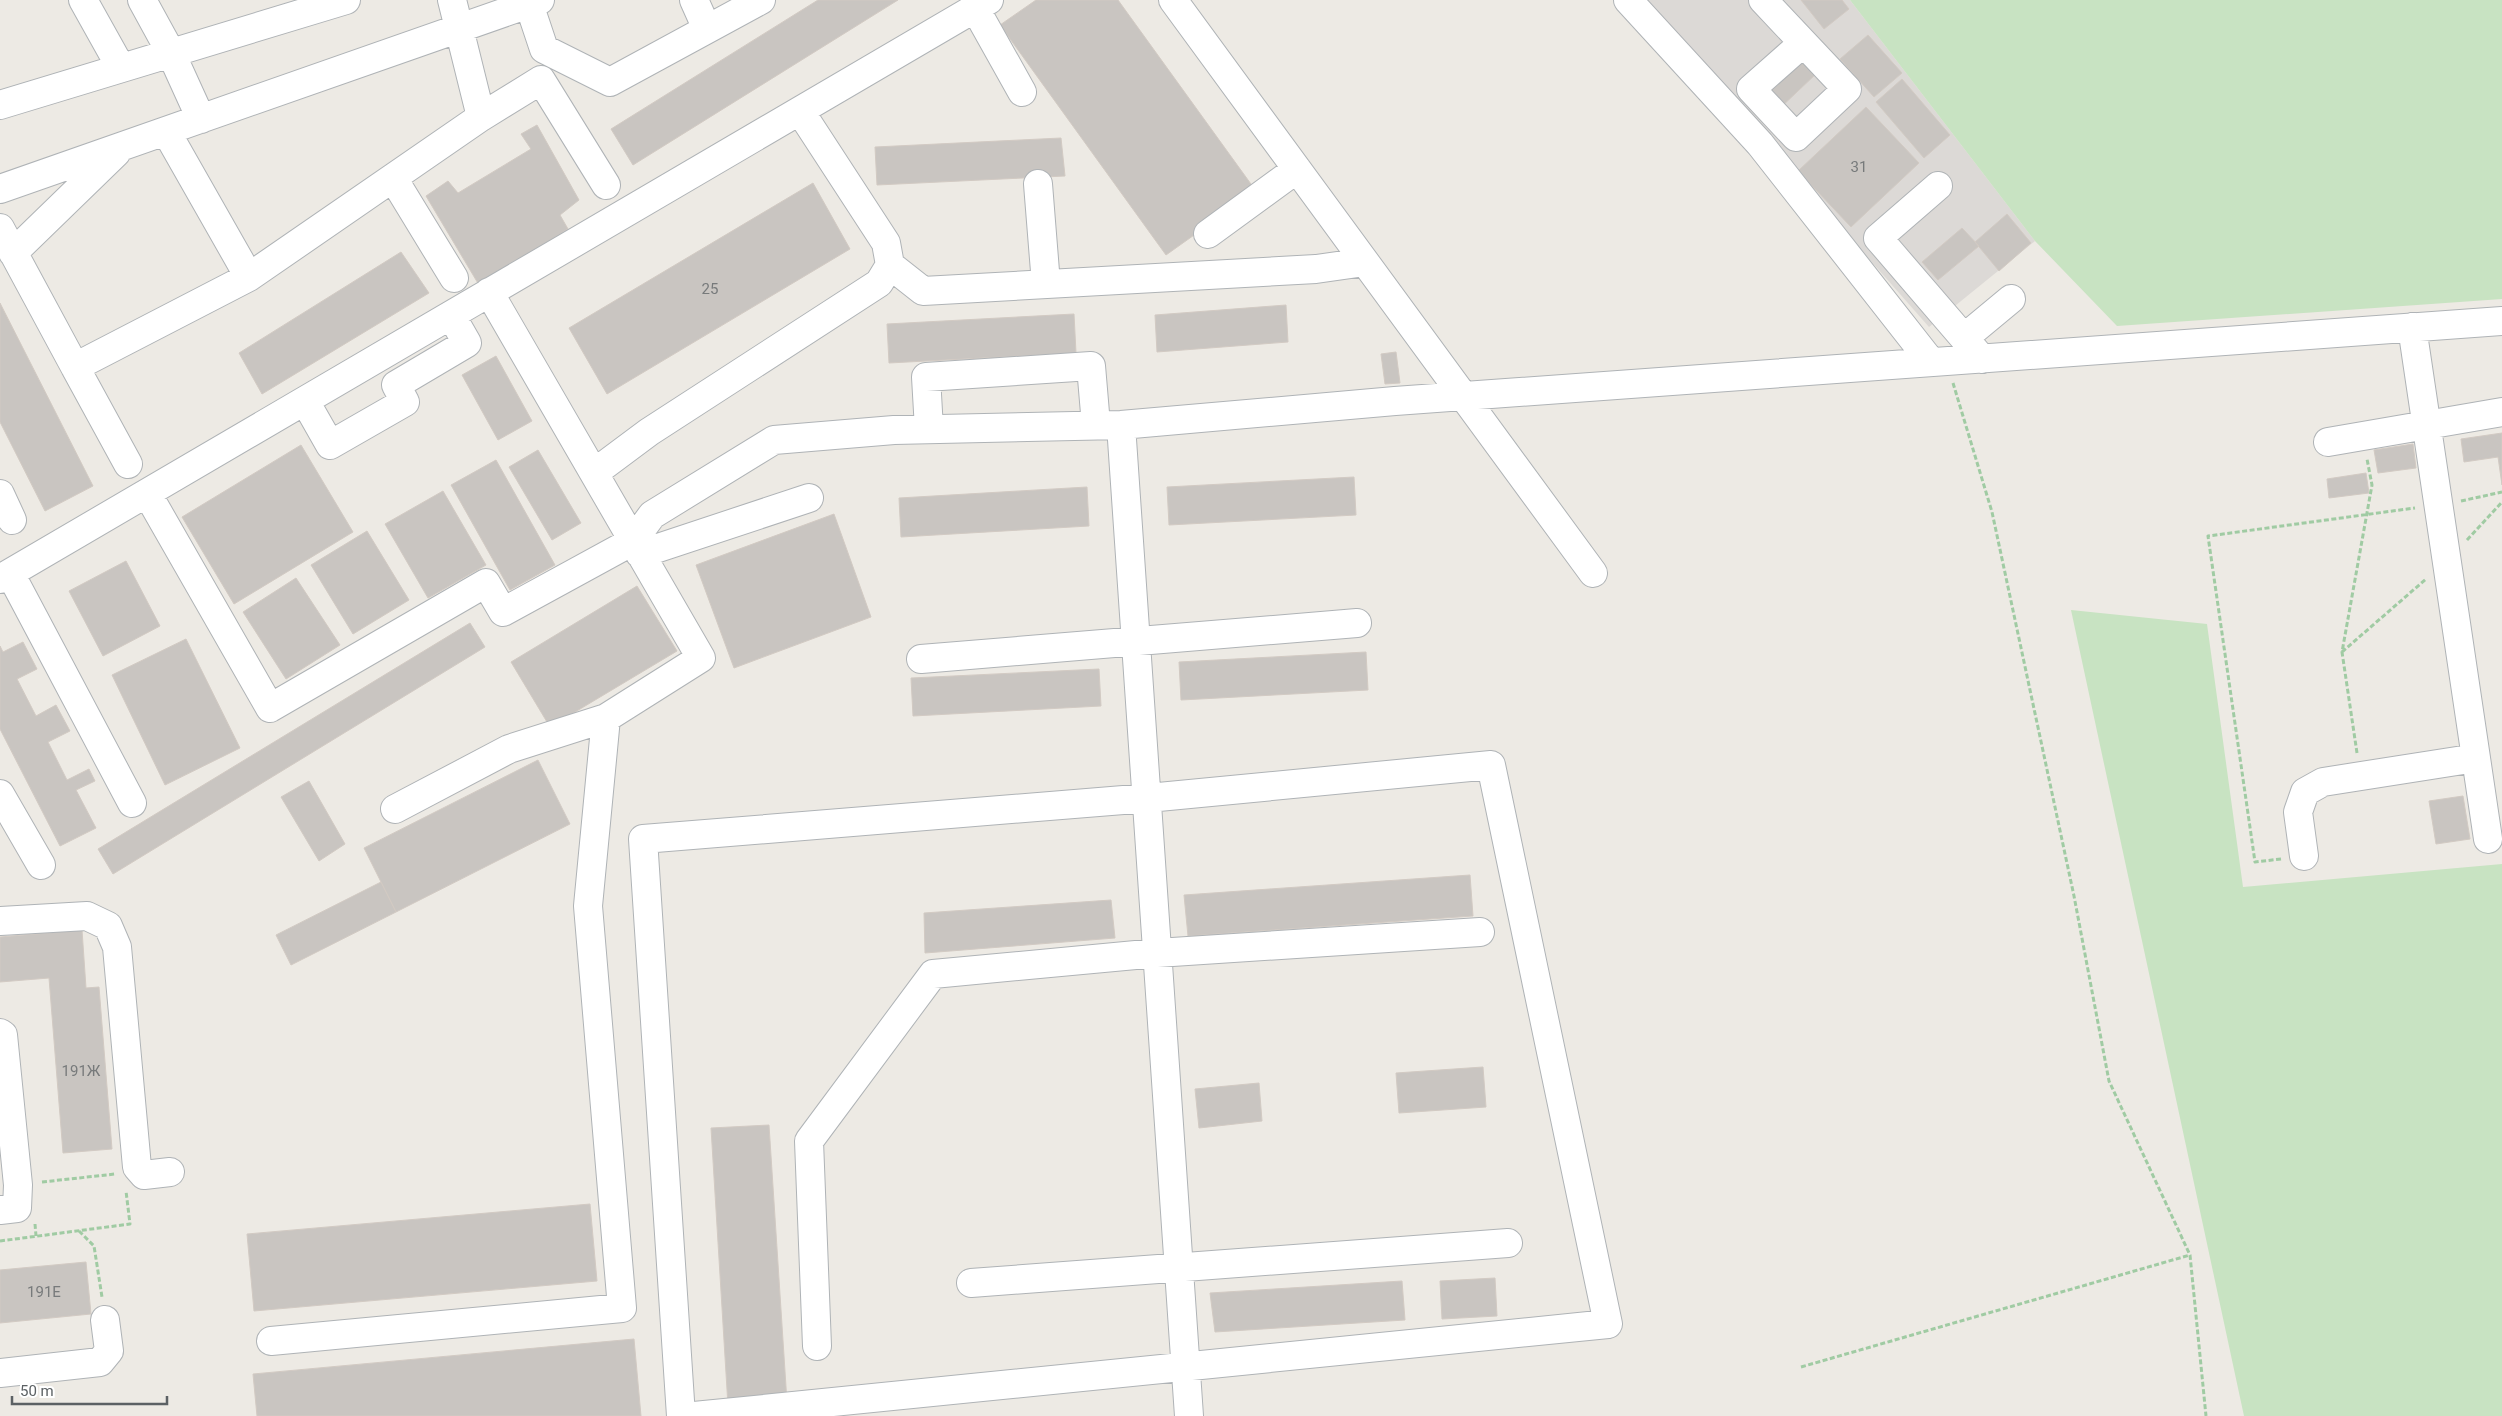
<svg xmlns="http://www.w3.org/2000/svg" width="2502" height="1416" font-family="Roboto,sans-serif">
<rect width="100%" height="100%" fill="#edeae4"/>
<!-- industrial -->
<path fill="#dcd9d6" d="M1641,0H1850L2035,241L1929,327Z"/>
<!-- green -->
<path fill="#c8e3c2" d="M1850,0H2502V299L2117,326L2035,241Z
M2071,610L2207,624L2243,887L2502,864V1416H2244Z"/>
<!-- building -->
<path fill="#c9c5c1" stroke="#d2cac3" d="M818,0H898L633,165L611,129Z
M1036,0H1118L1256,191L1166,255L1000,25Z
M1801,0H1842L1849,9L1824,29Z
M1868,35L1902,73L1874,97L1840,59Z
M1802,57L1817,73L1778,110L1763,94Z
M1902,79L1950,135L1924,158L1876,102Z
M1866,107L1919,163L1851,227L1798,171Z
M537,125L579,200L560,215L568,229L479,285L426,196L448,181L458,193L531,149L521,134Z
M1061,138L1065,176L877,185L875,147Z
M813,183L850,249L607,394L569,328Z
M2007,214L2031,243L1999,271L1975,242Z
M1962,228L1979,246L1938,280L1922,262Z
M401,252L429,293L262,394L239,353Z
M0,303L93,486L45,511L0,422Z
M1286,305L1288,342L1157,352L1155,315Z
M1074,314L1076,353L889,363L887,324Z
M1396,352L1400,383L1385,384L1381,354Z
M496,356L532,421L498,440L462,375Z
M2502,433V485L2498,457L2464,462L2461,439Z
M2413,444L2416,468L2378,473L2374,450Z
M301,445L353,532L234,604L182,517Z
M538,450L581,523L552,540L509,467Z
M496,460L555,565L510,590L451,485Z
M2366,473L2369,493L2329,498L2327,479Z
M1354,477L1356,515L1169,525L1167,487Z
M1087,487L1089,526L901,537L899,498Z
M443,491L486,565L428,598L385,524Z
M834,514L871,617L734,668L696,565Z
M367,531L409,600L353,634L311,565Z
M126,561L160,626L103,656L69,591Z
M296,578L340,645L286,679L243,612Z
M637,586L677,651L550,727L511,662Z
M470,623L485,647L113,874L98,849Z
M186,639L240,748L165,785L112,675Z
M23,642L37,669L17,679L36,716L56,705L70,731L48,742L67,780L89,769L95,781L76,790L96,828L60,846L0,729V646L3,652Z
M1366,652L1368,690L1181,700L1179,662Z
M1099,669L1101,706L913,716L911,678Z
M538,760L570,824L396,912L364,848Z
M309,781L345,844L319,861L281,797Z
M2463,796L2470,839L2436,844L2429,801Z
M1470,875L1473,916L1188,936L1184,895Z
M381,882L396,912L291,965L276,935Z
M1111,900L1115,938L925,953L924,913Z
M82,930L86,988L99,987L112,1149L63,1153L49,978L0,982V937Z
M1483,1067L1486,1107L1399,1113L1396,1073Z
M1259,1083L1262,1121L1199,1128L1195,1089Z
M769,1125L787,1402L728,1406L711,1128Z
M590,1204L597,1281L254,1311L247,1234Z
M86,1262L91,1314L0,1323V1270Z
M1495,1278L1497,1316L1442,1319L1440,1281Z
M1402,1281L1405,1320L1215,1332L1210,1293Z
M634,1339L641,1416H257L253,1374Z"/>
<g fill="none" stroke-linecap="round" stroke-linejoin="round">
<defs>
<path id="minor" d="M83,0L121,68
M142,0L171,53L201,119
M694,0L707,29
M1173,0L1593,573
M1628,0L1760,144L1931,362
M1763,0L1847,89L1796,137L1751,89L1803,43
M529,4L544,49L610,82L761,0
M975,8L1022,92
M0,105L346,0
M481,117L541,80L606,185
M166,131L249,277L481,117L452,0
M393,178L454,278
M1038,184L1046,284
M1938,186L1878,238L1982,359
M0,189L540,0
M0,228L75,367L249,277
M1208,234L1297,169
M13,253L116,153
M890,265L923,291L1316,269L1365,262
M2412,327L2488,839
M1964,338L2011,299
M75,367L128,464
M305,401L330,445L405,402L396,385L467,343L451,315
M1121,425L1189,1416
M929,429L926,377L1091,366L1096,425
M2328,442L2502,412
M594,473L649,432L879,283L890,265L886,243L800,111
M147,493L270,708L486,583L503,612L633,541L652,515L774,440L894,430L1121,425L1395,401L2502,321
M0,494L12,520
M640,554L809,498
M10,573L132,803
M0,579L989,0
M921,659L1357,623
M0,794L41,865
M395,809L509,749L606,718L701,658L489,292
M2304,856L2298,812L2305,792L2323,782L2476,758
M0,921L87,916L108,926L117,947L137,1167L144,1175L170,1172
M0,1033L3,1035L18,1185L17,1208L0,1210
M971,1283L1508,1243
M271,1341L622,1308L588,906L606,718
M817,1346L809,1141L933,974L1157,953L1480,932
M0,1373L100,1362L109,1351L105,1320
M681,1416L643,839L1148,798L1491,765L1608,1324L694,1416"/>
</defs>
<!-- minor casing -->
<use href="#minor" stroke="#afb3b6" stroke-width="30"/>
<!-- path -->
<path stroke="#a0cba3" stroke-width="3" stroke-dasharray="5 2.5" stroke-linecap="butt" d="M1953,383L1992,512L2074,896L2109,1081L2190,1255L2206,1416
M2461,501L2502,492
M2467,540L2502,502
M2342,652L2426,579
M2357,753L2342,652L2372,485L2367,459
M2281,859L2255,862L2208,536L2415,508
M42,1182L115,1174
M35,1224L36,1236
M79,1231L94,1246L102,1297
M0,1241L130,1224L126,1191
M1801,1367L2190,1255"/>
<!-- minor -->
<use href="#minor" stroke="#fff" stroke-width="28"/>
</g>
<g text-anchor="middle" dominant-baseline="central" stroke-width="4.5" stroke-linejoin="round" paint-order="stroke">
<!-- number labels -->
<g font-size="15" fill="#777a7b">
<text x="1859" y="167">31</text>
<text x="710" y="289">25</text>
<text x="81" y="1071">191Ж</text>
<text x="44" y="1292">191Е</text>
</g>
</g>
<!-- scale -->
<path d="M12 1396v8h155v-8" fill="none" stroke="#5c6164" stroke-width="2.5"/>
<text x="20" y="1396" font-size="15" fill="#5c6164" stroke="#ffffff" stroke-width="4" paint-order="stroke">50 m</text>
</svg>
